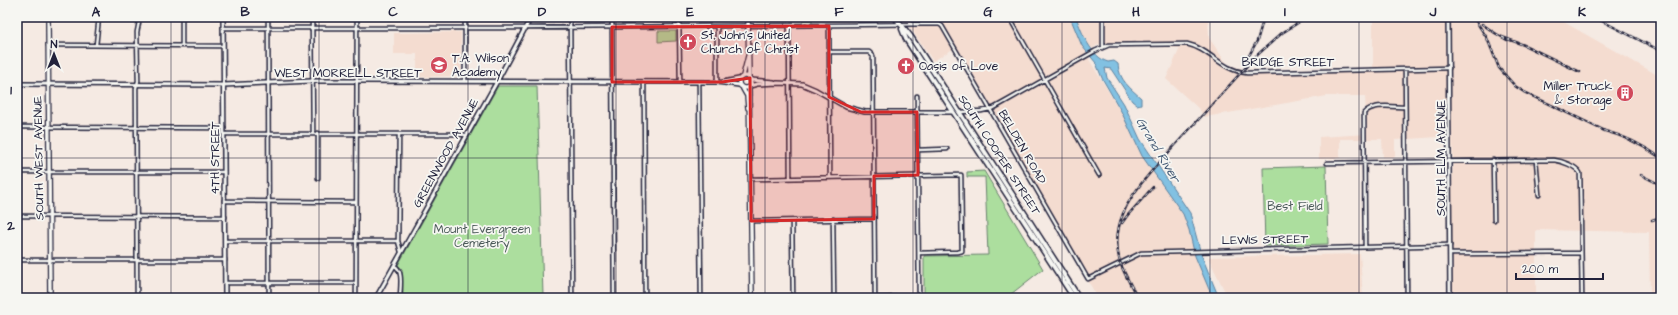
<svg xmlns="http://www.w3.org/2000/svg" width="1678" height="315" font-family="'Architects Daughter',sans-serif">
<rect width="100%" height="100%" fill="#f5eae3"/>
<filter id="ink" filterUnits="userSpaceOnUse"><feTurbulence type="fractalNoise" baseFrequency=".025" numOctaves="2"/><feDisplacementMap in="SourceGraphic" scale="8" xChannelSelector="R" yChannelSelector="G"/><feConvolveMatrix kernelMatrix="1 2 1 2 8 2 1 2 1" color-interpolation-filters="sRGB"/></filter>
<g filter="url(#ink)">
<!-- built -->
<path fill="#f4dcd0" d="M903,17H1208L1209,38L1227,64L1248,71L1373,68V17H1555L1661,77V298H1650L1649,232L1536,230V298H1448L1453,160L1452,136L1395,140V157H1383L1382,139H1340V158L1319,159V137L1367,134L1365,96H1327L1205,117L1198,108L1166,79L1180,48L1099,44L1085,53L1185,217L1213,298H1098L953,49L933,61Z
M461,32V76L417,77V54H394V33Z
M1360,254L1363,298H1228L1208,257Z"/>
<!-- green -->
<path fill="#acde9e" stroke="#67806c" d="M751,17H889L887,20L751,21Z
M658,31H676V41L658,42Z
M498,86H537L543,296H403L402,269L398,265Z
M1326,166L1328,244L1265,246L1263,168Z
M984,171L1043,269L1006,298H928L924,293V256L988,255L985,177H967V172Z"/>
<!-- water -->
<path fill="#82c1e2" stroke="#5c819f" d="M1070,17H1076C1082,33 1091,57 1108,62L1114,61L1118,64C1119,80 1130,88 1141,98V104L1137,105L1132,101L1111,69L1105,68L1107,78L1124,104L1140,139L1190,213L1201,254L1219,298H1212L1211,294L1195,256L1189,230L1183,214L1142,156L1121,111L1102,78L1096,63L1082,46Z"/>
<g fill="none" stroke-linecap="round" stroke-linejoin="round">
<defs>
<path id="minor" d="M182,17V46
M268,17L269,298
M312,17L313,133
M465,17V81
M570,17L572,298
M612,17L614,298
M679,17L680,82
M1009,17L1099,175
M1103,17V46
M1011,21L1019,17
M789,26L790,178
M829,26L830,177
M717,27V82
M223,28H520L939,24L942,26L1088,279L1141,253L1450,245
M48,45L223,46
M96,45L99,17
M829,52H869L873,56L875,298
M1405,69L1407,298
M644,82L645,298
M699,82L701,298
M917,96L919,293L921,298
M959,112L981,111L994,108L1095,51L1109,45L1187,44C1210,49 1220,70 1247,73L1449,68
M17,127L224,128
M318,133V178
M224,134H455L466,135
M399,134L398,241L401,252
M918,150L947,149
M1493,160L1494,220
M1536,160L1539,195
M1327,163L1554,160C1562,161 1576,166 1580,173L1582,298
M17,172H224
M751,179L961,175L962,251L958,252L919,253
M224,201L356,202
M17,216L225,217
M833,219L834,298
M751,221L874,219
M792,221L793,298
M225,241H398
M1365,247L1364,113C1373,103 1393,107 1405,107
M1450,254L1581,253
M17,260H225
M394,266C404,269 400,289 400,298
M225,283H356
M137,298L136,88L138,81L137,32L140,17
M356,298L357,17
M876,298L920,297"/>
<path id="tertiary" d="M223,17L225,298
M1448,17L1450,298
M751,80L774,82
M723,82L739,79
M17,84L224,85L312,81H357L717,82L739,85
M750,86L757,84L778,83L802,84L816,90L846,107L865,112H953
M376,298L495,85L531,17"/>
<path id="secondary" d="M48,17L50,298
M748,17L749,78
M739 82a6 6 0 1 1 12 0a6 6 0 1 1-12 0Z
M743,76L748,56
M749,87L752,298
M743,89L747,96L748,108"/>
<path id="primary" d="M895,17L911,37L1079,298
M902,29L906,39L1074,298"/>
</defs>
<!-- minor casing -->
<use href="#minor" stroke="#22223b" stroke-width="5.5"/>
<!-- tertiary casing -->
<use href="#tertiary" stroke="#22223b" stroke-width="6"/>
<!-- secondary casing -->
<use href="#secondary" stroke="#22223b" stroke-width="6"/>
<!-- primary casing -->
<use href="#primary" stroke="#22223b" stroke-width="7"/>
<!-- minor -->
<use href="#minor" stroke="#f6f6f2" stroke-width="2.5"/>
<!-- tertiary -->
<use href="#tertiary" stroke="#f6f6f2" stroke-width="3"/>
<!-- secondary -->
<use href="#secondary" stroke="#f6f6f2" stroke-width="3.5"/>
<!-- primary -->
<use href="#primary" stroke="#f6f6f2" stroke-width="4"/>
<defs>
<path id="rail" d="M1594,17L1661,51
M1474,18L1487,38L1499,68L1515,86L1524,92L1605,131C1625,136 1644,146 1661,158
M1482,24L1495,33L1507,40
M1502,37L1524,45L1580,72
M1246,61L1257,41L1264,17
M1641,175L1661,185
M1652,220L1661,217
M1122,223L1127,216L1153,187
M1137,298C1132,286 1124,274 1120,262C1110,227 1128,198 1150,173L1255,57L1282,33L1307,17"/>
</defs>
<!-- rail casing -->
<use href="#rail" stroke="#22223b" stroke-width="2.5"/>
<!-- rail -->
<use href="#rail" stroke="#f6f6f2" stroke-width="1" stroke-dasharray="3" stroke-linecap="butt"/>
</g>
</g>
<!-- marked area -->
<path fill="#d62828" fill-opacity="0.2" stroke="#d62828" stroke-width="3" stroke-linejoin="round" d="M829,26V97L861,112H917L918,175L874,176V219L751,221L750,78L722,82H612V27Z"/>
<!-- grid -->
<path fill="none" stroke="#22223b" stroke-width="1" stroke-opacity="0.55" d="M171,17V298M319,17V298M468,17V298M616,17V298M765,17V298M913,17V298M1062,17V298M1210,17V298M1359,17V298M1507,17V298M17,158H1661"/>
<!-- icons -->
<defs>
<symbol id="church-disc" viewBox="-11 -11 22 22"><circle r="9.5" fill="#d1495b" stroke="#f6f6f2"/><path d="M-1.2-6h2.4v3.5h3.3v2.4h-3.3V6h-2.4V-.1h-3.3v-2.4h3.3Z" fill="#fff"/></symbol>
<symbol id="school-disc" viewBox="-11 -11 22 22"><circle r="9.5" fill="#d1495b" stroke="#f6f6f2"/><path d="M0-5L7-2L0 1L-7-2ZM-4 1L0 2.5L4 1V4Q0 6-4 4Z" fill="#fff"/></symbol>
<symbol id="building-disc" viewBox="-11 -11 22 22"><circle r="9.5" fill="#d1495b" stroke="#f6f6f2"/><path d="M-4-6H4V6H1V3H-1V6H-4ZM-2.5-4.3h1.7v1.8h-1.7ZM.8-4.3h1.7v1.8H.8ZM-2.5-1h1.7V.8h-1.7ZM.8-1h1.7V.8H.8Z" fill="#fff"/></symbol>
</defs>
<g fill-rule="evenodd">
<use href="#church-disc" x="678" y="32" width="20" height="20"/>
<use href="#school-disc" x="429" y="55" width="20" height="20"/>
<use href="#church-disc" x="896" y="56" width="20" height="20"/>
<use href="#building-disc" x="1615" y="83" width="20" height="20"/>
</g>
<g text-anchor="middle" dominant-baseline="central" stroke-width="3.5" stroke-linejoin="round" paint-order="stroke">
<!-- poi labels -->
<g font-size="12" fill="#22223b" stroke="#f6f6f2" text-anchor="start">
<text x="701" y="35">St. John's United<tspan x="701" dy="14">Church of Christ</tspan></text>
<text x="452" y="58">T.A. Wilson<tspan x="452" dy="14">Academy</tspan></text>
<text x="919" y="66">Oasis of Love</text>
<text x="1612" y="86" text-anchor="end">Miller Truck<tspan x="1612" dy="14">&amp; Storage</tspan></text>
</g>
<!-- street labels -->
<g font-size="12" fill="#22223b" stroke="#f6f6f2">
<text x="1288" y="62">BRIDGE STREET</text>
<text x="348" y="73">WEST MORRELL STREET</text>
<text transform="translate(1022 147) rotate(60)">BELDEN ROAD</text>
<text transform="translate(446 153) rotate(-61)">GREENWOOD AVENUE</text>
<text transform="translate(999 155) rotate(57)">SOUTH COOPER STREET</text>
<text transform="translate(39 158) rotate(-91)">SOUTH WEST AVENUE</text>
<text transform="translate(215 158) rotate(-90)">4TH STREET</text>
<text transform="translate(1441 158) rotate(-90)">SOUTH ELM AVENUE</text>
<text transform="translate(1265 240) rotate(-1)">LEWIS STREET</text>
</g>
<!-- park labels -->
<g font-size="12" fill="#4b5a59" stroke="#f6f6f2">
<text x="1295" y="206">Best Field</text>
<text x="482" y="229">Mount Evergreen<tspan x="482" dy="14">Cemetery</tspan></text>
</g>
<!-- water labels -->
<g font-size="13" font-style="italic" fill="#445a75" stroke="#f6f6f2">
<text transform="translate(1158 150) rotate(59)">Grand River</text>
</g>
</g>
<!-- margin -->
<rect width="1678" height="315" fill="none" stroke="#f6f6f2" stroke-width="44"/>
<!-- north arrow -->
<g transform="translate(54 54)" stroke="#f6f6f2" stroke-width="3" paint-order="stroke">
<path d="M0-3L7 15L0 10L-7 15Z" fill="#22223b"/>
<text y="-6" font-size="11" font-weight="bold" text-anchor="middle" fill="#22223b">N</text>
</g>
<!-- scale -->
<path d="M1516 273v6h87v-6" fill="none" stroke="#22223b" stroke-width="2"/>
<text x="1522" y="273" font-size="12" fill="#22223b" stroke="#f6f6f2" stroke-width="3" paint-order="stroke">200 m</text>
<rect x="22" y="22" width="1634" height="271" fill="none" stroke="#22223b" stroke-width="1.5"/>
<g font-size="13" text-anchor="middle" font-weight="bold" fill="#22223b">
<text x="96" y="16">A</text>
<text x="245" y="16">B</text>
<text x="393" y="16">C</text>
<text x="542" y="16">D</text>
<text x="690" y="16">E</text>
<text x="839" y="16">F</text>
<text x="988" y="16">G</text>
<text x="1136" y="16">H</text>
<text x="1285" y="16">I</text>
<text x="1433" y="16">J</text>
<text x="1582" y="16">K</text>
<text x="11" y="94">1</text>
<text x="11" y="230">2</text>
</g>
</svg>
